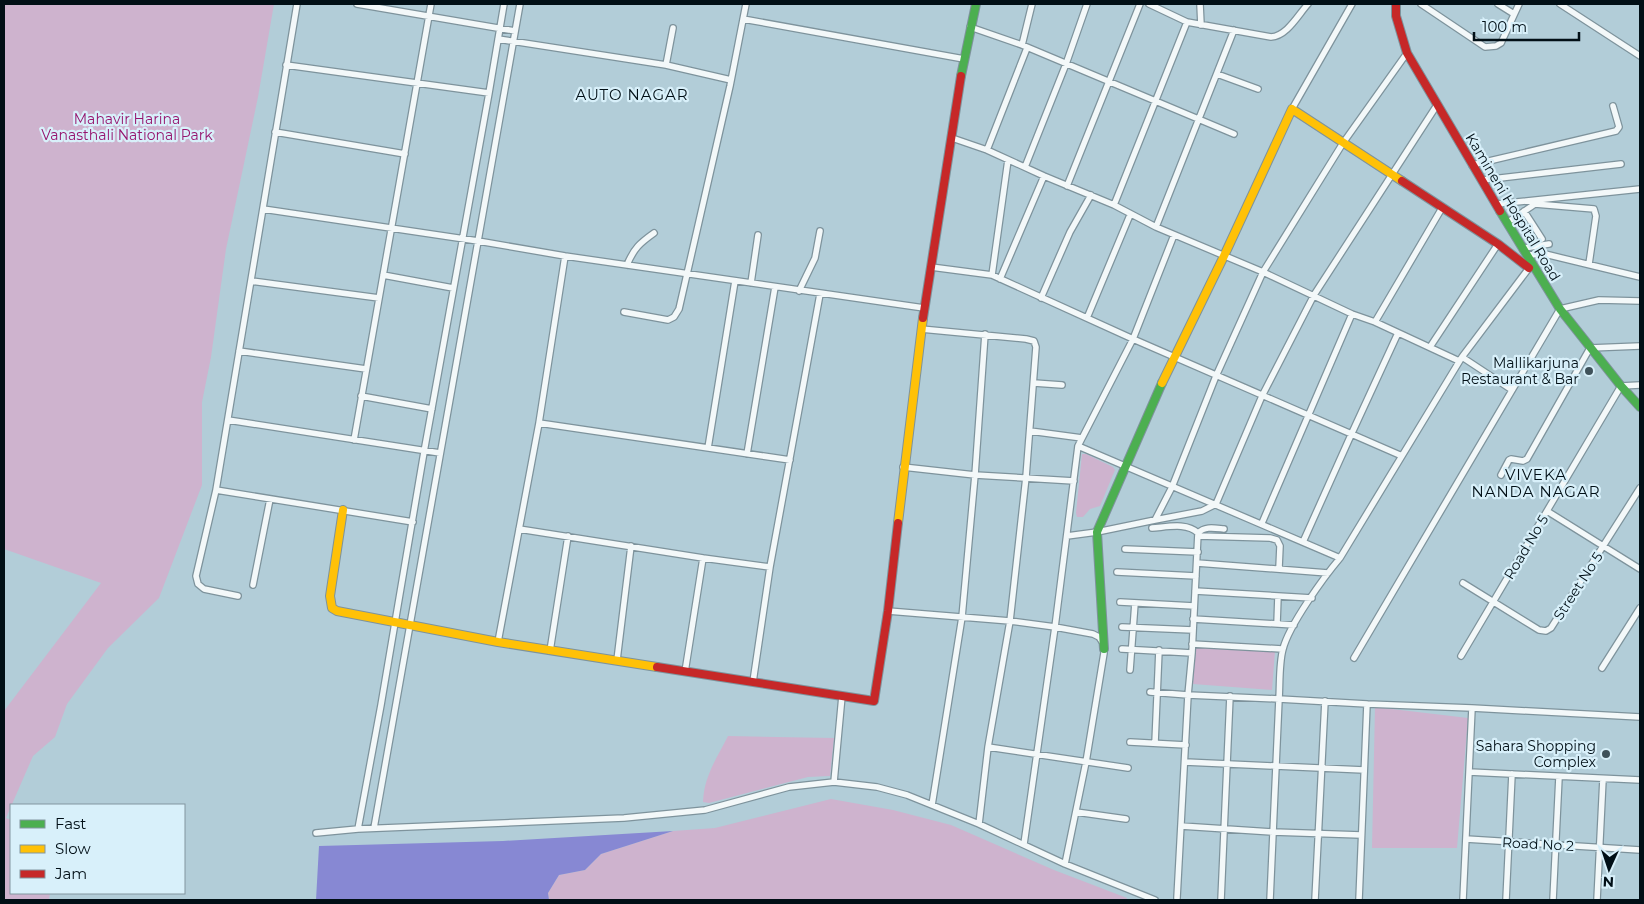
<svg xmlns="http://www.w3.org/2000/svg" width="1644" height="904" font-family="Montserrat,sans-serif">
<rect width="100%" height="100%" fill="#b2cdd8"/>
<!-- green -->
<path fill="#ceb3ce" d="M4,4H274L258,97L226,249L211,357L202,402V485L159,598L108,648L67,704L55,737L33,756L6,818L11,820V893H50L49,900H4V711L101,583L4,549Z
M1082,454H1086L1113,467L1115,470L1100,506L1090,509L1083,517H1077L1076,513Z
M1196,646L1275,651L1272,690L1193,684Z
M1375,707L1468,718L1457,848H1372Z
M728,736L834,738L830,776L808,777L709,803L703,802C704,776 717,758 728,736Z
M831,799L893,810L951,825L1054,870L1127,898L1126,900H549L548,893L559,875L585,870L601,854L673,831L715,828Z"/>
<!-- water -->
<path fill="#8788d3" d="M673,831L601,854L585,870L559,875L548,893L549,900H316L319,846L503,841Z"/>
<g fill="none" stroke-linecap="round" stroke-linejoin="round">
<defs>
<path id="street" d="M357,4L515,31
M1149,4L1187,22L1271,37C1287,36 1298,15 1308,4
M1200,4L1201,25
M1421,4L1485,47L1496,46L1501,43L1519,4
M1498,4L1514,14
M1560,4L1640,56
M743,19L964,59
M970,27L1022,45L1234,134
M498,39L666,65L731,80
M1022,45L1032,4
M286,65L489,93
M666,65L673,28
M1217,74L1258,89
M1292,109L1352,4
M275,132L405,154
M952,138L987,150L1044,176L1114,205L1156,227L1263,272L1352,314L1375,322L1459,361
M987,150L1027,48
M1472,165L1616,131L1619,127L1613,106
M1025,167L1066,64L1087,4
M1483,180L1621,164
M1067,186L1140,4
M1497,204L1640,189
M1114,205L1187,22
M263,209L478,241L565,256L924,308
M1524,211L1542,239
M1508,222L1535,204L1594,209L1596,216L1589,264
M1156,227L1234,30
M1524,248L1549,244
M1528,255L1545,254L1640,277
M627,265C634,248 640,243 654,233
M931,267L992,275L1133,339L1402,456
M383,275L453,288
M992,275L1008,160
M1000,279L1044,176
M251,281L379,298
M751,283L758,235
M799,291L815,258L820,231
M1041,298L1070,232L1091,195
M624,312L668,320L674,317L679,309L730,86L746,4
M1087,318L1130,215
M1375,322L1442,208
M921,329L1026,339L1034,341L1036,347L1026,477L1010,621L988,747L979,824
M1430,347L1498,244
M239,351L366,369
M1462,357L1512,390
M1034,383L1062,385
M361,396L432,409
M228,420L440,453
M539,423L790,460
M1030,431L1082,438
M354,440L431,4
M1078,446L1340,558
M708,448L735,281
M747,454L775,287
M903,467L975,475L1074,481
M1501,475L1509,460L1511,459L1523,461L1527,459L1590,348L1640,346
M216,490L413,522
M1547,511L1640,569
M1155,520L1202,511L1216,504L1262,396L1314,295L1437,105
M1262,523L1352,314
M1152,528C1167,527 1187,522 1198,533
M519,529L703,558L770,567
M1224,529C1214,528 1205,526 1198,533L1192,653L1188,695L1279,699C1280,684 1279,663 1283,649C1289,625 1324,577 1340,558L1462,357L1529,268L1532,267
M1067,536L1097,532L1155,520L1172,487L1216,376L1263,272L1343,143L1407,53
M1198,536L1270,538L1277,540L1280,546L1279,568
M1303,542L1351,435L1398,333
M1125,549L1198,552
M1197,563L1328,573
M1117,572L1196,576
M1463,583L1539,630L1546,631L1551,628L1640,488
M253,585L270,499
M1195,591L1312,598
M238,596L204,589L198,584L196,576L216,490L297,4
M1120,602L1194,606
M888,611L1010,621L1055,627L1093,634L1099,637L1103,643L1104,653L1086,762L1065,864
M1193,619L1294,625
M1277,624L1278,596
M1122,627L1193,630
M498,642L539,423L565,256
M1192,644L1282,649
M1122,649L1192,653
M550,651L568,536
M1461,656L1621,386L1640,385
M1354,658L1560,309L1599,300L1640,301
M617,660L631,546
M1602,668L1640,608
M1130,670L1135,603
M685,672L703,558
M753,682L770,567L820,294
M1150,692L1188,695L1177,898
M1472,708L1640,717
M1130,742L1186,745
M1155,743L1159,650
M988,747L1128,768
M1185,762L1364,770
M1469,772L1640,780
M834,782L842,696
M932,805L962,617L975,475L985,334
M1076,812L1126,819
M1181,826L1273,832L1361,835
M374,828L520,4
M358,829L381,705L424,452L489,93L504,4
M316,833L358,829L624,818L705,810L789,787L834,782L877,787L907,795L979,824L1065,864L1155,900
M1466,839L1640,850
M1024,844L1055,627L1078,446L1133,339L1174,235
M1221,900L1230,696
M1270,900L1279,699L1367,704
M1315,900L1325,701
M1359,900L1367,704L1472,708L1463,900
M1506,900L1512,774
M1553,900L1559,777
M1597,900L1603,779"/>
<path id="fast" d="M961,76L976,4
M1500,211L1560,309L1621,386L1640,407
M1104,649L1097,532L1162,383"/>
<path id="slow" d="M1162,383L1224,256L1292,109L1402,181
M343,510L330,596L332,608L337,611L498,642L657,667
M898,523L923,318"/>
<path id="jam" d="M1396,4V16L1407,53L1500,211
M1402,181L1498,244L1529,268
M923,318L961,76
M657,667L874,701L888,611L898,523"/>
</defs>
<!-- street casing -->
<use href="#street" stroke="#7e939c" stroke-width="8"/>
<!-- fast casing -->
<use href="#fast" stroke="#7e939c" stroke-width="10"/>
<!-- slow casing -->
<use href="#slow" stroke="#7e939c" stroke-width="10"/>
<!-- jam casing -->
<use href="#jam" stroke="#7e939c" stroke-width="10"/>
<!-- street -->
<use href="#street" stroke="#f3f8f9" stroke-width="5.5"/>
<!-- fast -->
<use href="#fast" stroke="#4caf50" stroke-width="8"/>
<!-- slow -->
<use href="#slow" stroke="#ffc107" stroke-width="8"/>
<!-- jam -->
<use href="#jam" stroke="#c62828" stroke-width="8"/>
</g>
<!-- markers -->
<g fill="#3f525a" stroke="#d8f0fa" stroke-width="2">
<circle cx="1589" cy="371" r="5"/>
<circle cx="1606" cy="754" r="5"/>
</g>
<g text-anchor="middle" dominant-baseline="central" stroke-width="4.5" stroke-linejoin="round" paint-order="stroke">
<!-- park labels -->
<g font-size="14" fill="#96146e" stroke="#d8f0fa">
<text x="127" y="119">Mahavir Harina<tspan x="127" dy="16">Vanasthali National Park</tspan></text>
</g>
<!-- street labels -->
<g font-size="14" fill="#010f16" stroke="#d8f0fa">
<text transform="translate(1513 207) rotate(59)">Kamineni Hospital Road</text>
<text transform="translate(1526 547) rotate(-59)">Road No 5</text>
<text transform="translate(1578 586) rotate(-57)">Street No 5</text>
<text transform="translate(1538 844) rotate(3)">Road No 2</text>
</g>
<!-- poi labels -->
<g font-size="14" fill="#010f16" stroke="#d8f0fa" text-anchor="end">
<text x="1579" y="363">Mallikarjuna<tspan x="1579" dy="16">Restaurant &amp; Bar</tspan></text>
<text x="1596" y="746">Sahara Shopping<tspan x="1596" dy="16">Complex</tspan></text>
</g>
<!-- neighbourhood labels -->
<g font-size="15" letter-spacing="1" fill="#010f16" stroke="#d8f0fa">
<text x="632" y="94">AUTO NAGAR</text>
<text x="1536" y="474">VIVEKA<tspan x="1536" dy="17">NANDA NAGAR</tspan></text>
</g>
</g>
<!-- border -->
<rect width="1644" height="904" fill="none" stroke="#010f16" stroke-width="10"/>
<!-- legend -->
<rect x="10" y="804" width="175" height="90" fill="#d8f0fa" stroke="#82969f"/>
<rect x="20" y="820" width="25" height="8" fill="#4caf50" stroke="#82969f"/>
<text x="55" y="829" font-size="15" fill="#010f16">Fast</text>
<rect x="20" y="845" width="25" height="8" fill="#ffc107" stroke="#82969f"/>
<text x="55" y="854" font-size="15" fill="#010f16">Slow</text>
<rect x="20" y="870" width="25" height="8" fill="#c62828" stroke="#82969f"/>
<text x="55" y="879" font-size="15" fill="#010f16">Jam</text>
<!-- north arrow -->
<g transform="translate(1609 869) rotate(183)" stroke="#d8f0fa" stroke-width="4" paint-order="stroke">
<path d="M0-4L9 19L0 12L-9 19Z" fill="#010f16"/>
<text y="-8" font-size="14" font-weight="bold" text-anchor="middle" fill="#010f16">N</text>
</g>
<!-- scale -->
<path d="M1474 32v8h105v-8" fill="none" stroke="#010f16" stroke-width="2.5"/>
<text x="1482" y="32" font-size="15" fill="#010f16" stroke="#d8f0fa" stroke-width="4" paint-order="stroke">100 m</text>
</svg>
